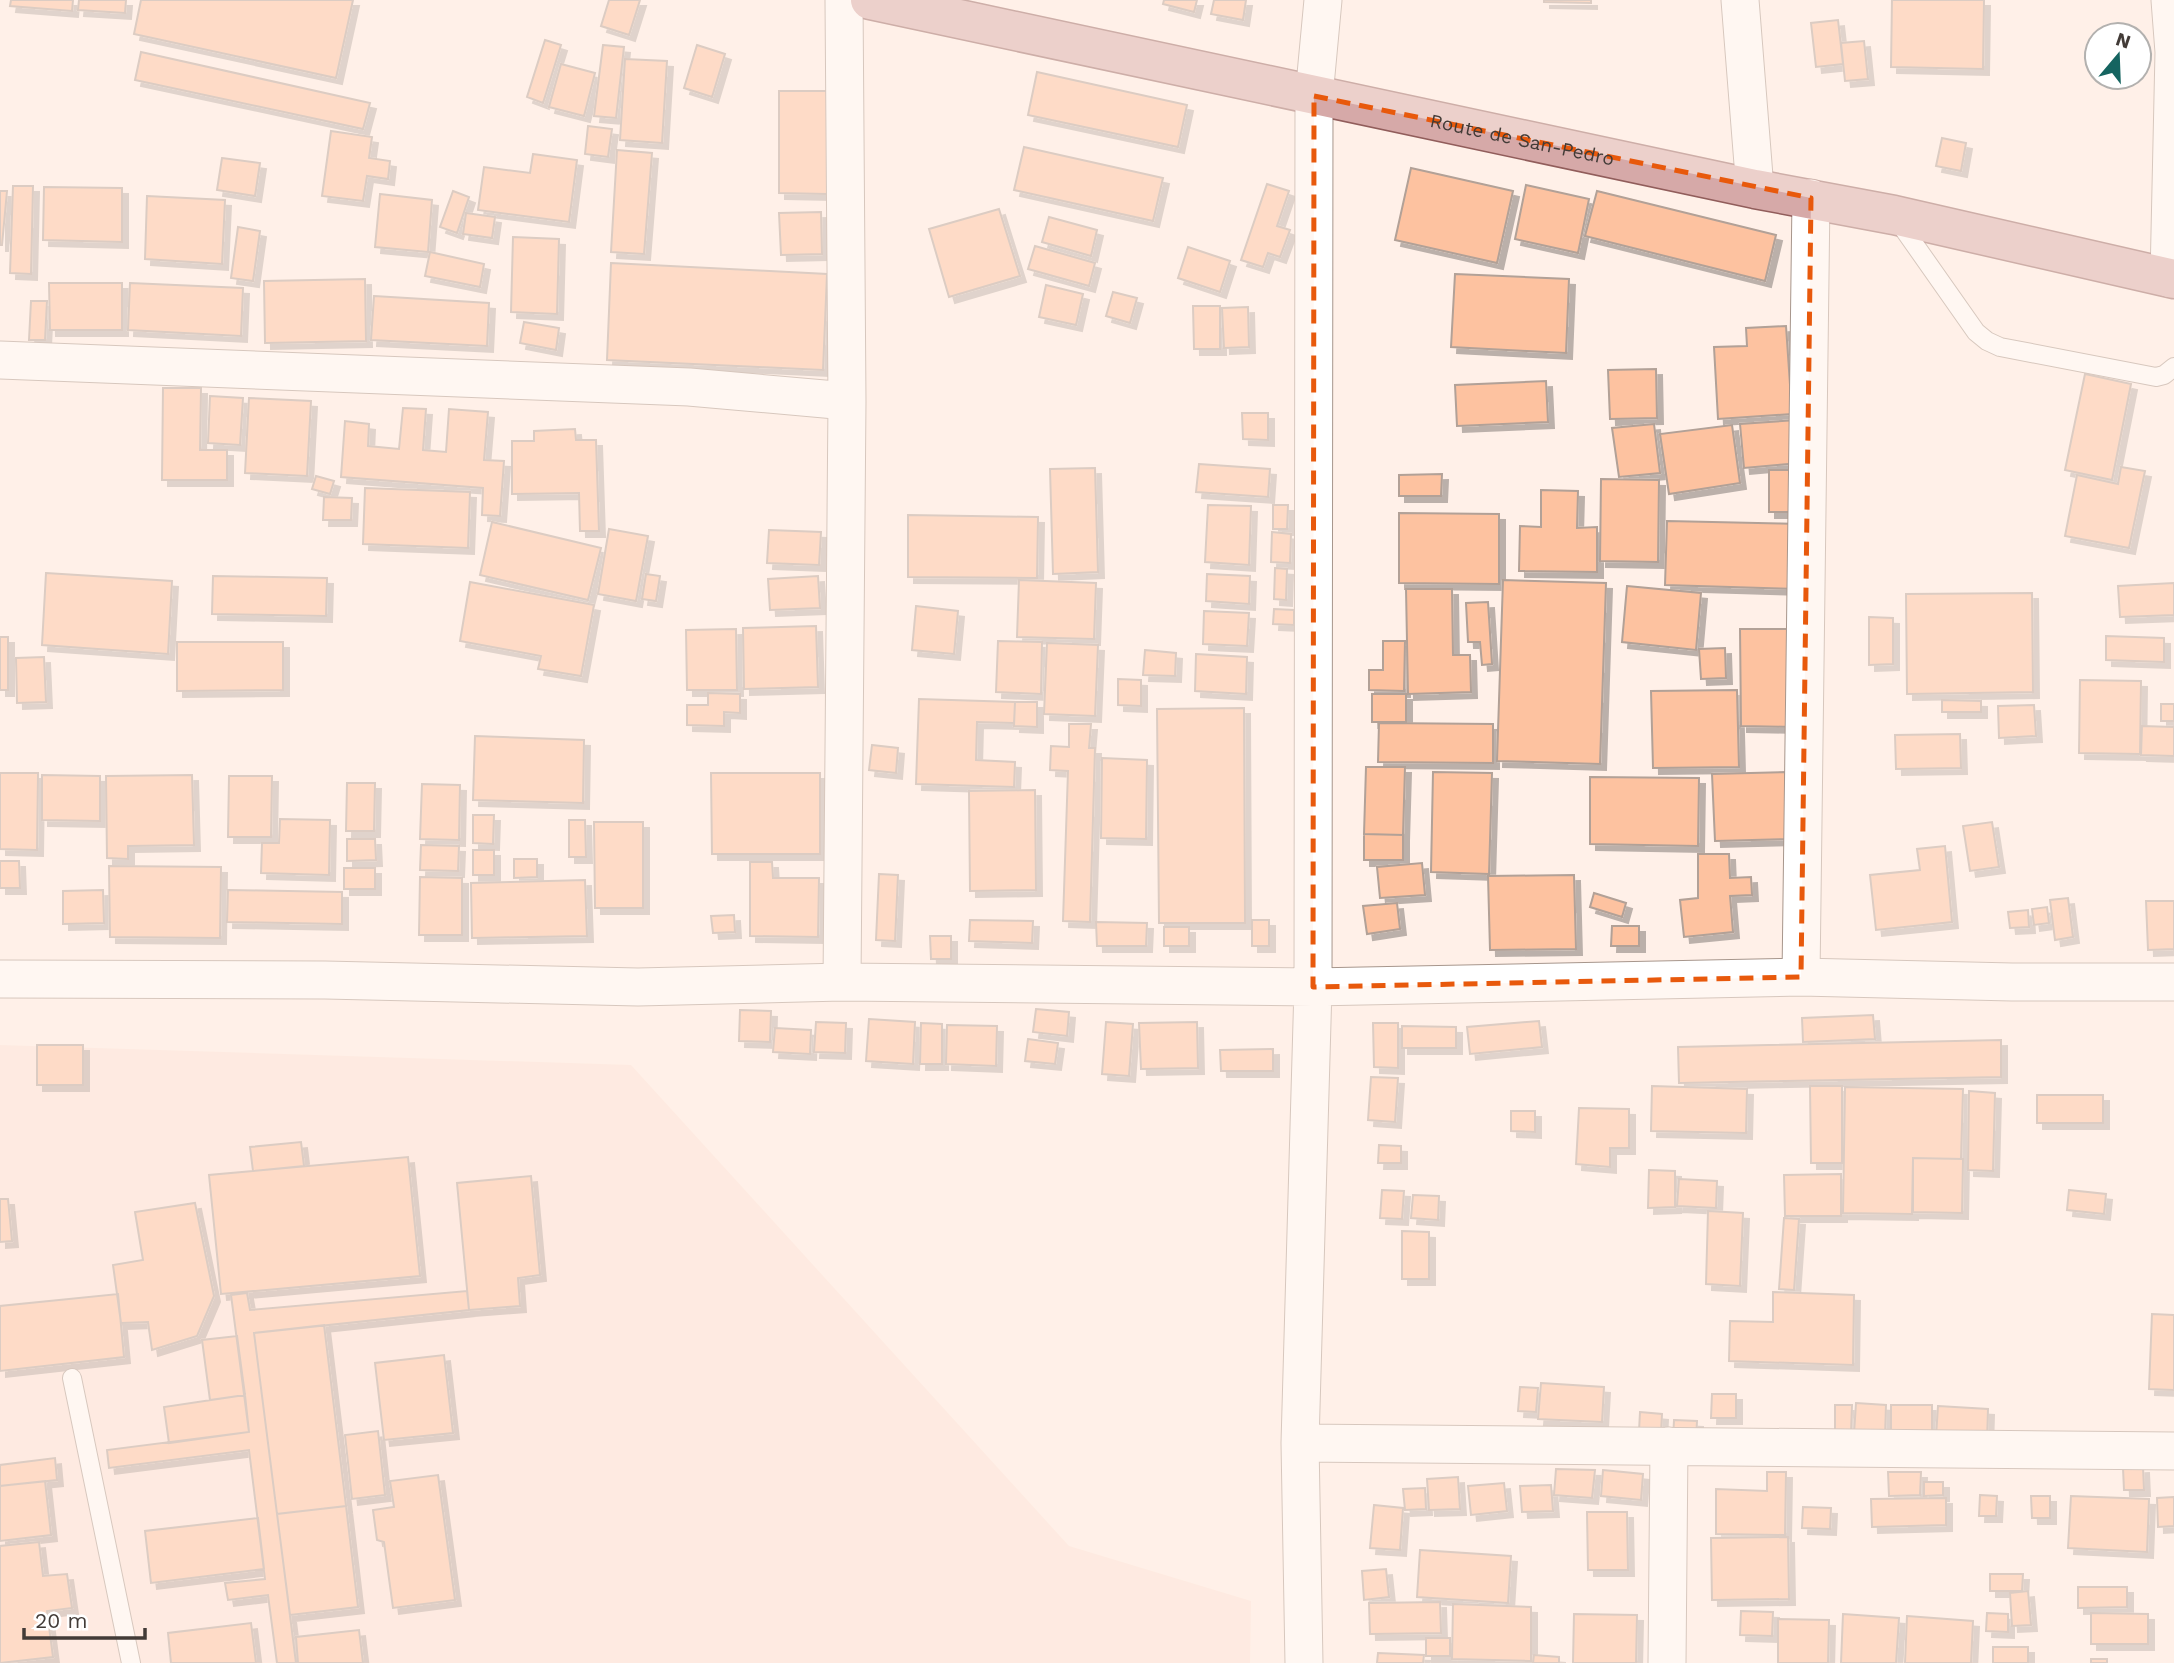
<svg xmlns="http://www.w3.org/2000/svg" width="2174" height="1663" font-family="'Work Sans',sans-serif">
<defs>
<filter id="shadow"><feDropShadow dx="6" dy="6" stdDeviation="0" flood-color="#0004"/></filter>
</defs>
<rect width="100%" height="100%" fill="#fff0e8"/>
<!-- medical -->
<path fill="#fce3d9" d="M0,1045L631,1065L1069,1546L1251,1601L1250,1663H0Z"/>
<!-- building -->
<path fill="#fdc2a0" stroke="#b2a197" stroke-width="2" filter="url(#shadow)" d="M11,0H73L72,11L10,6Z
M79,0H126L125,13L78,10Z
M141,0H353L336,78L134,34Z
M609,0H640L629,35L601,26Z
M1164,0H1197L1194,12L1163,4Z
M1214,0H1246L1243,20L1211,14Z
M1544,0H1591V3L1544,2Z
M1892,0H1984L1983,69L1891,67Z
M1838,20L1843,64L1816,67L1811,23Z
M545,40L561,45L543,103L527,97Z
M1864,41L1868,79L1845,81L1841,43Z
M603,45L624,47L616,118L594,116Z
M697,45L725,54L712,97L684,88Z
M141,52L370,103L363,129L135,80Z
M625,59L667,61L662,143L620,140Z
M561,64L595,73L584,116L549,107Z
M1037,72L1187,105L1178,147L1028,115Z
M779,91H828L827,194L779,193Z
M588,126L612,129L608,157L585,154Z
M331,131L372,137L369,158L390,161L388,179L367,176L363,201L322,196Z
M1942,138L1966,143L1961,171L1936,166Z
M1024,147L1163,178L1153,221L1014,190Z
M617,150L652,153L644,254L611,252Z
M533,154L577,160L569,222L478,210L484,167L530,173Z
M222,158L260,163L255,196L217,190Z
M1411,168L1513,191L1497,263L1395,240Z
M1267,184L1289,191L1277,226L1290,230L1280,257L1268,253L1263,267L1241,260Z
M1526,185L1589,199L1578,253L1515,239Z
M13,186H33L31,274L10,273Z
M44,187L122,188V242L43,240Z
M0,191H7L2,245H0Z
M453,191L469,197L457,233L440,227Z
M1597,191L1776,235L1765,281L1585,236Z
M380,194L432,200L428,252L375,247Z
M147,196L225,200L222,264L145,259Z
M999,209L1020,276L949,297L929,229Z
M821,212L822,254L781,255L779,213Z
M466,213L495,217L492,238L463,234Z
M1049,217L1097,230L1091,256L1042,242Z
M238,227L260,231L253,281L231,278Z
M513,237L559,239L557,314L511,312Z
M1035,246L1095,263L1089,286L1028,269Z
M1188,247L1230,261L1220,292L1178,278Z
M430,252L484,264L480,287L425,276Z
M611,263L827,274L823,370L607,360Z
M1455,274L1569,279L1566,353L1451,347Z
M365,279L366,341L265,343L264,281Z
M49,283H122V330H50Z
M130,283L243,288L241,336L128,330Z
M1046,285L1083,294L1076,325L1039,317Z
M1113,292L1137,298L1130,323L1106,316Z
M374,296L489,303L487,346L371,340Z
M31,301H47L45,340H29Z
M1193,306H1220V349H1194Z
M1248,307L1249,347L1224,348L1222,308Z
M524,322L559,328L556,350L520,343Z
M1786,326L1792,414L1718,419L1714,347L1747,346L1746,328Z
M1656,369L1657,418L1610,419L1608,370Z
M2085,374L2131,384L2112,480L2065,470Z
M1546,381L1548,422L1457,426L1455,385Z
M163,388H201L200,450H227V480H162Z
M210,396L243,398L240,445L208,443Z
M249,398L311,401L307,476L245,473Z
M403,408L426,409L423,450L446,452L449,409L488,412L484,460L504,461L500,516L482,515L483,488L341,477L345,421L369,424L368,446L399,449Z
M1242,413H1268V440L1243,439Z
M1797,420L1800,463L1744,468L1740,424Z
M1654,424L1660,473L1619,477L1612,428Z
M1732,425L1740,483L1669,494L1660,434Z
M575,429L576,440H596L599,531H580L579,493L512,494V441H534V431Z
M1199,464L1270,469L1268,497L1196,492Z
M2121,467L2145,471L2129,548L2065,536L2077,475L2118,484Z
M1095,468L1098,572L1053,574L1050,469Z
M1769,470H1802V512H1769Z
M1442,474L1441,496H1399V475Z
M316,476L334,481L330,494L312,489Z
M1601,479L1659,480L1658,562L1600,561Z
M365,488L470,492L468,548L363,544Z
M1541,490L1578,491L1577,528L1597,527V572L1519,571L1520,526L1541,527Z
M324,497L352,498L351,520H323Z
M1208,505L1251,506L1249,565L1205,562Z
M1273,505H1288L1287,529H1273Z
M1399,513L1499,514V584L1399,583Z
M908,515L1038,517L1037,578L908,577Z
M1667,521L1800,524L1798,589L1665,585Z
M492,522L601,548L588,600L480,575Z
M609,529L648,536L636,601L598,594Z
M769,530L821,532L819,565L767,563Z
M1272,532L1291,534L1290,563L1271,562Z
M1275,568L1287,569L1286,600L1274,599Z
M46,573L172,581L168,654L42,645Z
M646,574L660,576L656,601L642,599Z
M1207,574L1250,576L1249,604L1206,601Z
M213,576L327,578L326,616L212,614Z
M818,576L820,608L770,610L768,579Z
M1019,580L1096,583L1094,639L1017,637Z
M1503,580L1606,583L1600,764L1497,761Z
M470,582L594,605L581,676L538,669L541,656L460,641Z
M2174,583V615L2120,617L2118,586Z
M1627,586L1701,593L1696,650L1622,642Z
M1406,589H1452L1453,655H1470L1471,692L1408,694Z
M2032,593L2033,692L1907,694L1906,594Z
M1488,602L1492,664L1482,665L1480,642H1468L1466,603Z
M916,606L958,611L954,654L912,650Z
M1274,609L1294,610V625L1273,624Z
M1204,611L1249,613L1247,646L1203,644Z
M1869,617L1893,618V664L1869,665Z
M816,626L818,687L744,689L743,628Z
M736,629L737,690H687L686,630Z
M1740,629H1795V727L1741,726Z
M2106,636L2164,638V662L2106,660Z
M0,637H8V690H0Z
M998,641L1042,642L1041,694L996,692Z
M1383,641H1405L1404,691L1369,690V670H1383Z
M177,642H283V690L177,691Z
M1047,643L1098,645L1095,716L1044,714Z
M1725,648L1726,678L1701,679L1699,649Z
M1145,650L1176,653L1175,676L1143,675Z
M1196,654L1247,657L1246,694L1195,691Z
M44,657L46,702L17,703L16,658Z
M1118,679L1141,680V706L1118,705Z
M2080,680L2141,681L2140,754L2079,753Z
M1737,690L1739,767L1653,768L1651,691Z
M708,693L740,694V713L724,712V726L687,725V705H708Z
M1372,694H1406V722H1372Z
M919,699L1015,702L1014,723L977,722L976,760L1015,762L1014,787L916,784Z
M1942,700L1981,701V712H1942Z
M1015,702H1037V727L1014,726Z
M2161,704H2174V721H2161Z
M2034,705L2036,736L1999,738L1998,706Z
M1244,708L1245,923H1159L1157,709Z
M1379,723L1493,724V763L1378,762Z
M1069,724H1091L1089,748H1095L1090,922L1063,921L1068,771L1050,770L1051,746L1069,747Z
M2142,726L2174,727V756L2141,755Z
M1960,734L1961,768L1896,769L1895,735Z
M475,736L584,740L583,803L473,800Z
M872,745L898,748L896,773L869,770Z
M1102,758L1147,760L1146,839L1101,838Z
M1366,767H1405L1403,835L1364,834Z
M1433,772L1492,773L1489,874L1431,872Z
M1785,772L1788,839L1715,841L1712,774Z
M0,773H38L37,850L0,849Z
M711,773H820V854H712Z
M42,775L100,776V821L42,820Z
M192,775L194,845L128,846V859L107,858L106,776Z
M229,776H272L271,837H228Z
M1590,777L1699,778L1698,846L1590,844Z
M347,783H375L374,831H346Z
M422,784L460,785L459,840L420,839Z
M1035,790L1036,890L970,891L969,791Z
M473,815H494L493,844L473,843Z
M280,819L330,820L329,875L261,873L262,843H279Z
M569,820H585L586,857H569Z
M594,822H643V908H595Z
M1992,822L1999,867L1970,871L1963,826Z
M1364,834L1403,835V860H1364Z
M347,839H375L376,860L347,861Z
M421,845L459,846L458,871L420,870Z
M1945,846L1952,922L1876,930L1870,875L1920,870L1917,849Z
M473,850H494V875H473Z
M1698,854H1729L1730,878L1751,877L1752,895L1730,896L1733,932L1684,937L1680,900L1698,898Z
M514,859H537V877L514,878Z
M0,861H19L20,888H0Z
M750,862H772L773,878H819L818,937L750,936Z
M1422,863L1425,895L1380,898L1377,867Z
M109,866L221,867L220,938L110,937Z
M344,868H375V889H344Z
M879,874L898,875L895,941L876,940Z
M1574,875L1576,949L1490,950L1488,876Z
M420,877L462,878V935H419Z
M585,880L587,936L472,938L471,883Z
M103,890L104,923L63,924V891Z
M228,890L342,892V924L227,922Z
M1594,893L1626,903L1622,917L1590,907Z
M2068,898L2073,937L2055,940L2050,900Z
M2146,901H2174V949L2148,950Z
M1397,903L1400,929L1367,934L1363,906Z
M2047,907L2049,923L2034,925L2032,909Z
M2028,910L2029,927L2010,928L2008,912Z
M734,915L735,932L713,933L711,916Z
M970,920L1033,921L1032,943L969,941Z
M1252,920H1269V946H1252Z
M1096,922L1147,923L1146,946H1097Z
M1612,926H1639V946H1611Z
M1164,927H1189V946H1164Z
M930,936H951V959H931Z
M1036,1009L1069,1012L1067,1036L1033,1032Z
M740,1010L771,1011L770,1042L739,1041Z
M1873,1015L1875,1039L1803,1042L1802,1018Z
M869,1019L915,1022L913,1064L866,1061Z
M1539,1021L1542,1047L1470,1054L1467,1027Z
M816,1022L846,1023L845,1053L814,1052Z
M1106,1022L1133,1024L1129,1076L1102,1074Z
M1197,1022L1198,1068L1141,1069L1139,1023Z
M921,1023L942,1024V1064H920Z
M1373,1023H1398V1068L1374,1067Z
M947,1025L997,1026L996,1066L946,1064Z
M1402,1026L1456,1027V1048H1402Z
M775,1028L811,1030L810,1054L773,1052Z
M1028,1039L1058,1043L1055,1064L1025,1061Z
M2001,1040V1077L1679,1083L1678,1047Z
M37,1045H83V1085H37Z
M1273,1049V1071H1221L1220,1050Z
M1371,1077L1398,1078L1395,1122L1368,1120Z
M1652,1086L1747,1089L1746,1133L1651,1131Z
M1810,1086H1842V1163H1811Z
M1845,1087L1963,1089L1961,1159L1913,1158L1912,1214L1843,1213Z
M1969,1091L1995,1093L1993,1171L1968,1170Z
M2037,1095H2103V1123H2037Z
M1579,1108L1629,1109V1148H1610V1167L1576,1164Z
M1511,1111H1535V1132L1511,1131Z
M301,1142L304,1166L253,1171L250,1147Z
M1379,1145L1401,1146V1163H1378Z
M408,1157L420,1276L221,1294L209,1175Z
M1913,1158L1963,1159L1962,1213L1913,1212Z
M1649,1170L1675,1171V1207L1648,1208Z
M1841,1174V1216H1785L1784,1175Z
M531,1176L540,1275L518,1278L520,1306L469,1310L457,1183Z
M1679,1179L1717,1181L1716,1208L1677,1206Z
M1382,1190L1404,1191L1402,1219L1380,1218Z
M2069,1190L2106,1194L2104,1214L2067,1210Z
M1413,1195L1439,1196L1438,1220L1411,1218Z
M0,1199H8L12,1241L0,1242Z
M195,1203L214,1296L197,1336L152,1350L148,1322L121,1323L113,1265L143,1260L135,1212Z
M1708,1211L1743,1213L1740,1286L1706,1284Z
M1784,1218L1799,1219L1794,1290L1779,1289Z
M1402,1231L1429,1232V1279H1402Z
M467,1291L469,1310L254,1333L296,1663H277L268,1595L228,1600L225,1583L265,1579L249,1450L109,1468L107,1450L249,1432L231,1295L247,1293L250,1310Z
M1773,1292L1854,1295L1853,1365L1729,1361L1730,1321L1773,1322Z
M118,1294L124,1357L0,1371V1306Z
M2152,1314L2174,1315V1390L2149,1389Z
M324,1325L346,1506L277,1514L254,1333Z
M237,1336L245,1395L210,1400L202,1340Z
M444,1355L453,1433L384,1440L375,1363Z
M1541,1383L1604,1387L1602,1422L1538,1419Z
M1520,1387L1538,1388L1536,1412L1518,1411Z
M1712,1394H1736V1418H1711Z
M245,1395L249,1432L169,1443L164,1407Z
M1856,1403L1886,1405L1885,1436L1854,1434Z
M1835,1405H1852L1851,1433H1835Z
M1891,1405H1932V1436H1891Z
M1938,1406L1988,1409L1987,1441L1936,1437Z
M1640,1412L1662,1414L1661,1433L1639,1431Z
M1674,1420L1697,1421L1696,1441L1673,1440Z
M378,1431L385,1495L352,1499L345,1435Z
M55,1458L57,1480L0,1486V1465Z
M2143,1467L2144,1490H2124L2123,1468Z
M1556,1469L1595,1470L1592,1498L1554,1495Z
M1603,1470L1643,1474L1641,1500L1601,1496Z
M1767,1472H1786L1785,1535L1716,1534V1489L1767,1491Z
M1888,1472H1921L1920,1495L1889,1496Z
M438,1475L455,1600L393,1608L384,1542L377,1540L373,1510L394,1507L390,1481Z
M1458,1477L1460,1509L1429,1510L1427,1479Z
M45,1481L51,1535L0,1541V1486Z
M1924,1482H1943V1495L1924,1496Z
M1504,1483L1507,1511L1471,1515L1468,1486Z
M1551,1485L1553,1511L1522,1512L1520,1486Z
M1425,1488L1426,1509L1405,1510L1403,1489Z
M1980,1495L1997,1496L1996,1516H1979Z
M2031,1496H2050V1518H2032Z
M2071,1496L2149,1499L2147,1552L2068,1548Z
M2174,1497V1526L2158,1527L2157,1498Z
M1946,1498V1525L1872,1527L1871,1499Z
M1374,1505L1403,1508L1400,1550L1370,1548Z
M346,1506L358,1607L290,1615L277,1514Z
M1803,1507L1831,1508L1830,1529L1802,1528Z
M1587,1512H1627L1628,1570H1588Z
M258,1518L264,1569L151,1583L145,1531Z
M1788,1537L1789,1599L1712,1600L1711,1538Z
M39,1542L43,1576L67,1574L72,1608L47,1611L53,1657L0,1663V1546Z
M1420,1550L1511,1556L1508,1603L1417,1597Z
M1386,1569L1389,1597L1364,1600L1362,1571Z
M1990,1574H2023L2022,1591H1990Z
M2078,1587H2127V1607L2078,1608Z
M2028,1591L2031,1625L2012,1626L2010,1593Z
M1440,1602L1441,1633L1370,1634L1369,1603Z
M1453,1604L1531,1607V1661L1452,1659Z
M1741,1611L1773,1612L1772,1636L1740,1635Z
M1987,1613L2008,1614V1632L1986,1631Z
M2091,1613L2148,1614V1644H2091Z
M1574,1614L1637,1615L1636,1663H1573Z
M1843,1614L1899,1618L1896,1663H1841Z
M1907,1616L1973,1621L1971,1663H1905Z
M1778,1619L1829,1620L1828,1663H1778Z
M251,1623L256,1663H171L168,1633Z
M359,1630L363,1663H298L296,1637Z
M1426,1638H1450V1656H1426Z
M1993,1647H2028V1663H1993Z
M1378,1653L1424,1655L1423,1663H1377Z
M1534,1655L1559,1657V1663H1533Z
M2091,1659H2107V1663H2091Z"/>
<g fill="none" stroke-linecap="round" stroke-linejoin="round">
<defs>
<path id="service" d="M1898,221L1976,332L1987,341L2000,347L2156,377L2164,375L2174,367
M72,1378L131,1663"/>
<path id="minor" d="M1740,0L1755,189
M2169,278L2174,52L2170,0
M0,360L689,387L847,401
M1801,977L1811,198
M0,979L325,980L638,987L842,982L1313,987L1801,977L2012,982H2174
M842,982L847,401L844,0
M1300,1443L2174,1451
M1304,1663L1300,1443L1313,987L1314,96L1323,0
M1667,1663L1669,1446"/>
<g id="primary">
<path id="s1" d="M870,0L1755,189L1894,215L2174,279"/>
</g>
</defs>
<!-- service casing -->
<use href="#service" stroke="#a7968c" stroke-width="20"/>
<!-- minor casing -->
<use href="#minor" stroke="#a7968c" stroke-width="39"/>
<!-- primary casing -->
<use href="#primary" stroke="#915d5b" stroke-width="41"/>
<!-- service -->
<use href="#service" stroke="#fff" stroke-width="18"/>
<!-- minor -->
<use href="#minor" stroke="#fff" stroke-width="37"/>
<!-- primary -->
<use href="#primary" stroke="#d6a9a8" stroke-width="38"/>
</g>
<!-- marked area -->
<path d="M0 0H2174V1663H0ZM1314,96L1811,198L1801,977L1313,987Z" fill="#fff0e8" fill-opacity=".55" fill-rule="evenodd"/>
<path fill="none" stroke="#e8590c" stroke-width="5" stroke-dasharray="14 9" stroke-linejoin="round" d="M1314,96L1811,198L1801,977L1313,987Z"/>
<g text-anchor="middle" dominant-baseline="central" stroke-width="5" stroke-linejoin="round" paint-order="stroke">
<!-- street labels -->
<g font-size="19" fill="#423b37" stroke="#fff">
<text stroke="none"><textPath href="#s1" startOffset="667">Route de San-Pedro</textPath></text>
</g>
</g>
<!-- north arrow -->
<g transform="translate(2118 56) rotate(19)"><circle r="33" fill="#ffffff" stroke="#b3b1af" stroke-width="2"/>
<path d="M0-5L12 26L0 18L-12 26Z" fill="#156460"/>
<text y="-10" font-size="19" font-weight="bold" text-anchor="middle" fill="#423b37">N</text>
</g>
<!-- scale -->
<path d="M24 1628v10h121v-10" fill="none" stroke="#423b37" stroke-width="3.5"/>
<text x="35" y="1628" font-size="21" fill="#423b37" stroke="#ffffff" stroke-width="5" paint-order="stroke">20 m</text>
</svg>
